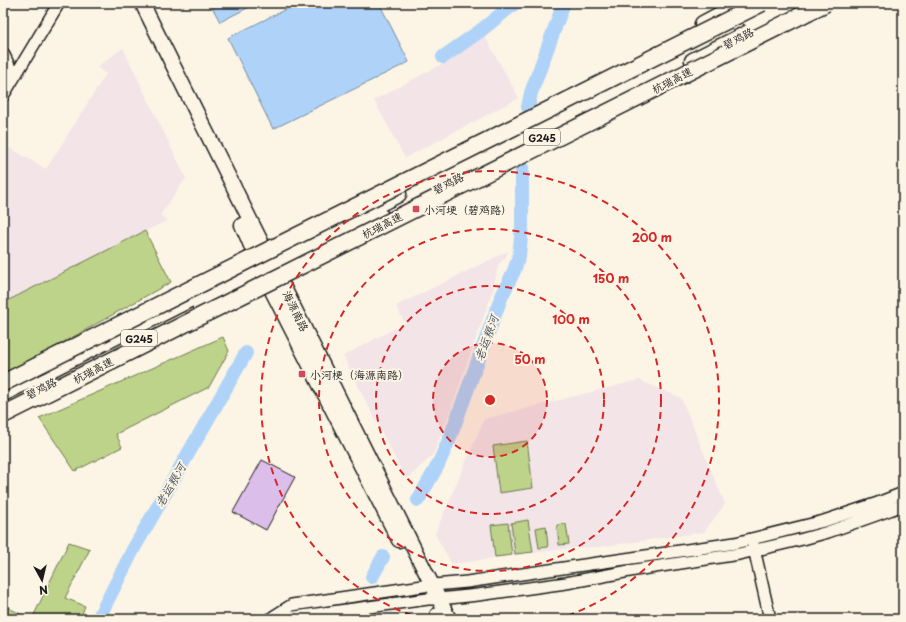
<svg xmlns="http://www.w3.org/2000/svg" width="906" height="622" font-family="'Playpen Sans','LXGW WenKai TC',sans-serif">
<rect width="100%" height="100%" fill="#fcf5e5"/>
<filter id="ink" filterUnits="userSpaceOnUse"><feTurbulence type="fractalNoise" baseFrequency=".025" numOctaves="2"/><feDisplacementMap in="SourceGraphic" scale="8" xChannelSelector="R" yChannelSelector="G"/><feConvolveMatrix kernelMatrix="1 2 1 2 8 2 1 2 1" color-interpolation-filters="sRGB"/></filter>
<g filter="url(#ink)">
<!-- built -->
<path fill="#f2e4e7" d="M484,35L519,98L405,158L374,100L444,63Z
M123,48L186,178L160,215L168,220L3,303V144L46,169L106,74L97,67Z
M508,251L506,257L498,265L494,287L449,415L433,455L406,480L343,356L405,323L396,306Z
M639,380L681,398L725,504L704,532L599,547L571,548L452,564L435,534L484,419Z"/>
<!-- green -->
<path fill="#bdd389" stroke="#6c7852" d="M145,231L171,282L48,351L3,374V303Z
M223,337L229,351L209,387L116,434L122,447L75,471L39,418Z
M527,441L533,488L499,493L493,446Z
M528,520L533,552L515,554L511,523Z
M508,523L512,555L495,557L491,525Z
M566,524L569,544L559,545L557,525Z
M546,526L548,547L539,548L536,528Z
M69,542L90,549L65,598L85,606L80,619H32Z
M3,600L7,607L30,619H3Z"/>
<!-- water -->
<path fill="#afd3f8" stroke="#748aa0" d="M210,3H257L220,22Z
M298,3H379L409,62L273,129L228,38Z"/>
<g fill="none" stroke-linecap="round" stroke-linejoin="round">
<!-- river -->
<path stroke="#afd3f8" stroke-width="14" d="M443,57L480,31L515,3
M528,107L531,93L564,3
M418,500L438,465L449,440L501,298L514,271L519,256L522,228V167
M372,577L383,557
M98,619L134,548L246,353"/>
</g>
<!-- building -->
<path fill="#dcbeeb" stroke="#1c1c1c" d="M262,460L295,477L266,530L233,512Z"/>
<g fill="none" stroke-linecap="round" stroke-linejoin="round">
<defs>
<path id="minor" d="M3,53L12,72L15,75
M3,96L59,3
M753,544L770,619
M273,617L292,605L423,586L467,582L735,543L824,521L875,504L903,493
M274,617H295L428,599H439L478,595L566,583L635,570L739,554L803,539L828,532L876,515L903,505
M436,619V614"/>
<path id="major" d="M142,3L449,619
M242,225C250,242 256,259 264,275L399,540"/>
<path id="highway" d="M749,18L778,3
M703,24L742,3
M693,61L808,3
M201,307L381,217
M3,393L398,194"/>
</defs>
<!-- minor casing -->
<use href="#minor" stroke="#1c1c1c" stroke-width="14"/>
<!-- major casing -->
<use href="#major" stroke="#1c1c1c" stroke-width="17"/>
<!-- highway casing -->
<use href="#highway" stroke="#1c1c1c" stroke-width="19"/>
<!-- minor -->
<use href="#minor" stroke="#fcf5e5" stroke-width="11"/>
<!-- major -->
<use href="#major" stroke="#fcf5e5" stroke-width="14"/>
<!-- highway -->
<use href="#highway" stroke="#fcf5e5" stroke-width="16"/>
<defs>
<path id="highway-bridge" d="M3,383L762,3
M3,415L826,3"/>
</defs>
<!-- highway-bridge casing -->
<use href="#highway-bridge" stroke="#1c1c1c" stroke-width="19" stroke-linecap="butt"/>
<!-- highway-bridge -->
<use href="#highway-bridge" stroke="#fcf5e5" stroke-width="16"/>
</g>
</g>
<!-- distance rings -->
<circle cx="490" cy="400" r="57" fill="#d62828" fill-opacity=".12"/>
<g fill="none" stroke="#d62828" stroke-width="2" stroke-dasharray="7 5">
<circle cx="490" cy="400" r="57"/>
<circle cx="490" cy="400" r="114"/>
<circle cx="490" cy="400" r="171"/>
<path d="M423 619A229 229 0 1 1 557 619"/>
</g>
<!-- markers -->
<g fill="#d1495b" stroke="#fcf5e5" stroke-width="1.5">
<rect x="412" y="205" width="8" height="8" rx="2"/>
<rect x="298" y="370" width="8" height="8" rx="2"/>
</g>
<g text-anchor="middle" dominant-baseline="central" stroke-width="4" stroke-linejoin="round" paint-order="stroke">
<!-- shield labels -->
<g fill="#fcf5e5" stroke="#5f5d58" stroke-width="1">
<rect x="524" y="129" width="36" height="16" rx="3"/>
<rect x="121" y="330" width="36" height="16" rx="3"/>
</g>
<g font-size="10" font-weight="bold" fill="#1c1c1c">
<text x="542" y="137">G245</text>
<text x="139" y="338">G245</text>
</g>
<!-- street labels -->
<g font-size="11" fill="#1c1c1c" stroke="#fcf5e5">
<text transform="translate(738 38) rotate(-27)">碧鸡路</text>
<text transform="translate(672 80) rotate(-27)">杭瑞高速</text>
<text transform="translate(448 183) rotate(-27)">碧鸡路</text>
<text transform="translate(382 225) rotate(-27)">杭瑞高速</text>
<text transform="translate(296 311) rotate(64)">海源南路</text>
<text transform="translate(93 370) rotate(-27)">杭瑞高速</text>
<text transform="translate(41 388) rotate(-27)">碧鸡路</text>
</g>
<!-- poi labels -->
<g font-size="11" fill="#1c1c1c" stroke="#fcf5e5" text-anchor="start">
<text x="424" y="209">小河埂（碧鸡路）</text>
<text x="310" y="374">小河梗（海源南路）</text>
</g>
<!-- water labels -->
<g font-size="12" font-style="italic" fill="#48535e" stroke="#fcf5e5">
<text transform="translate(486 338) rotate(-70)">老运粮河</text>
<text transform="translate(170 485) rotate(-60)">老运粮河</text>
</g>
</g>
<circle cx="490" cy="400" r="6" fill="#d62828" stroke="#fcf5e5" stroke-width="2"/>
<g font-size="12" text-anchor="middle" font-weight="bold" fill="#d62828" stroke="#fcf5e5" stroke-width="4" stroke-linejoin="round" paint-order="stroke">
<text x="652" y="242">200 m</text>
<text x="611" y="283">150 m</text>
<text x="571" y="324">100 m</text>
<text x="530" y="364">50 m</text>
</g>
<!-- margin -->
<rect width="906" height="622" fill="none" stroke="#fcf5e5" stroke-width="16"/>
<rect x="8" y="8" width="890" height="606" fill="none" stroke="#1c1c1c" stroke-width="1.5" filter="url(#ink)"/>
<!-- north arrow -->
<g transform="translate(42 580) rotate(172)" stroke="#fcf5e5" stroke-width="3" paint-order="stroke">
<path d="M0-3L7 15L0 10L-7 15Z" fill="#1c1c1c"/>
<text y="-6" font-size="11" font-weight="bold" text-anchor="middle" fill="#1c1c1c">N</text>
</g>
</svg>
